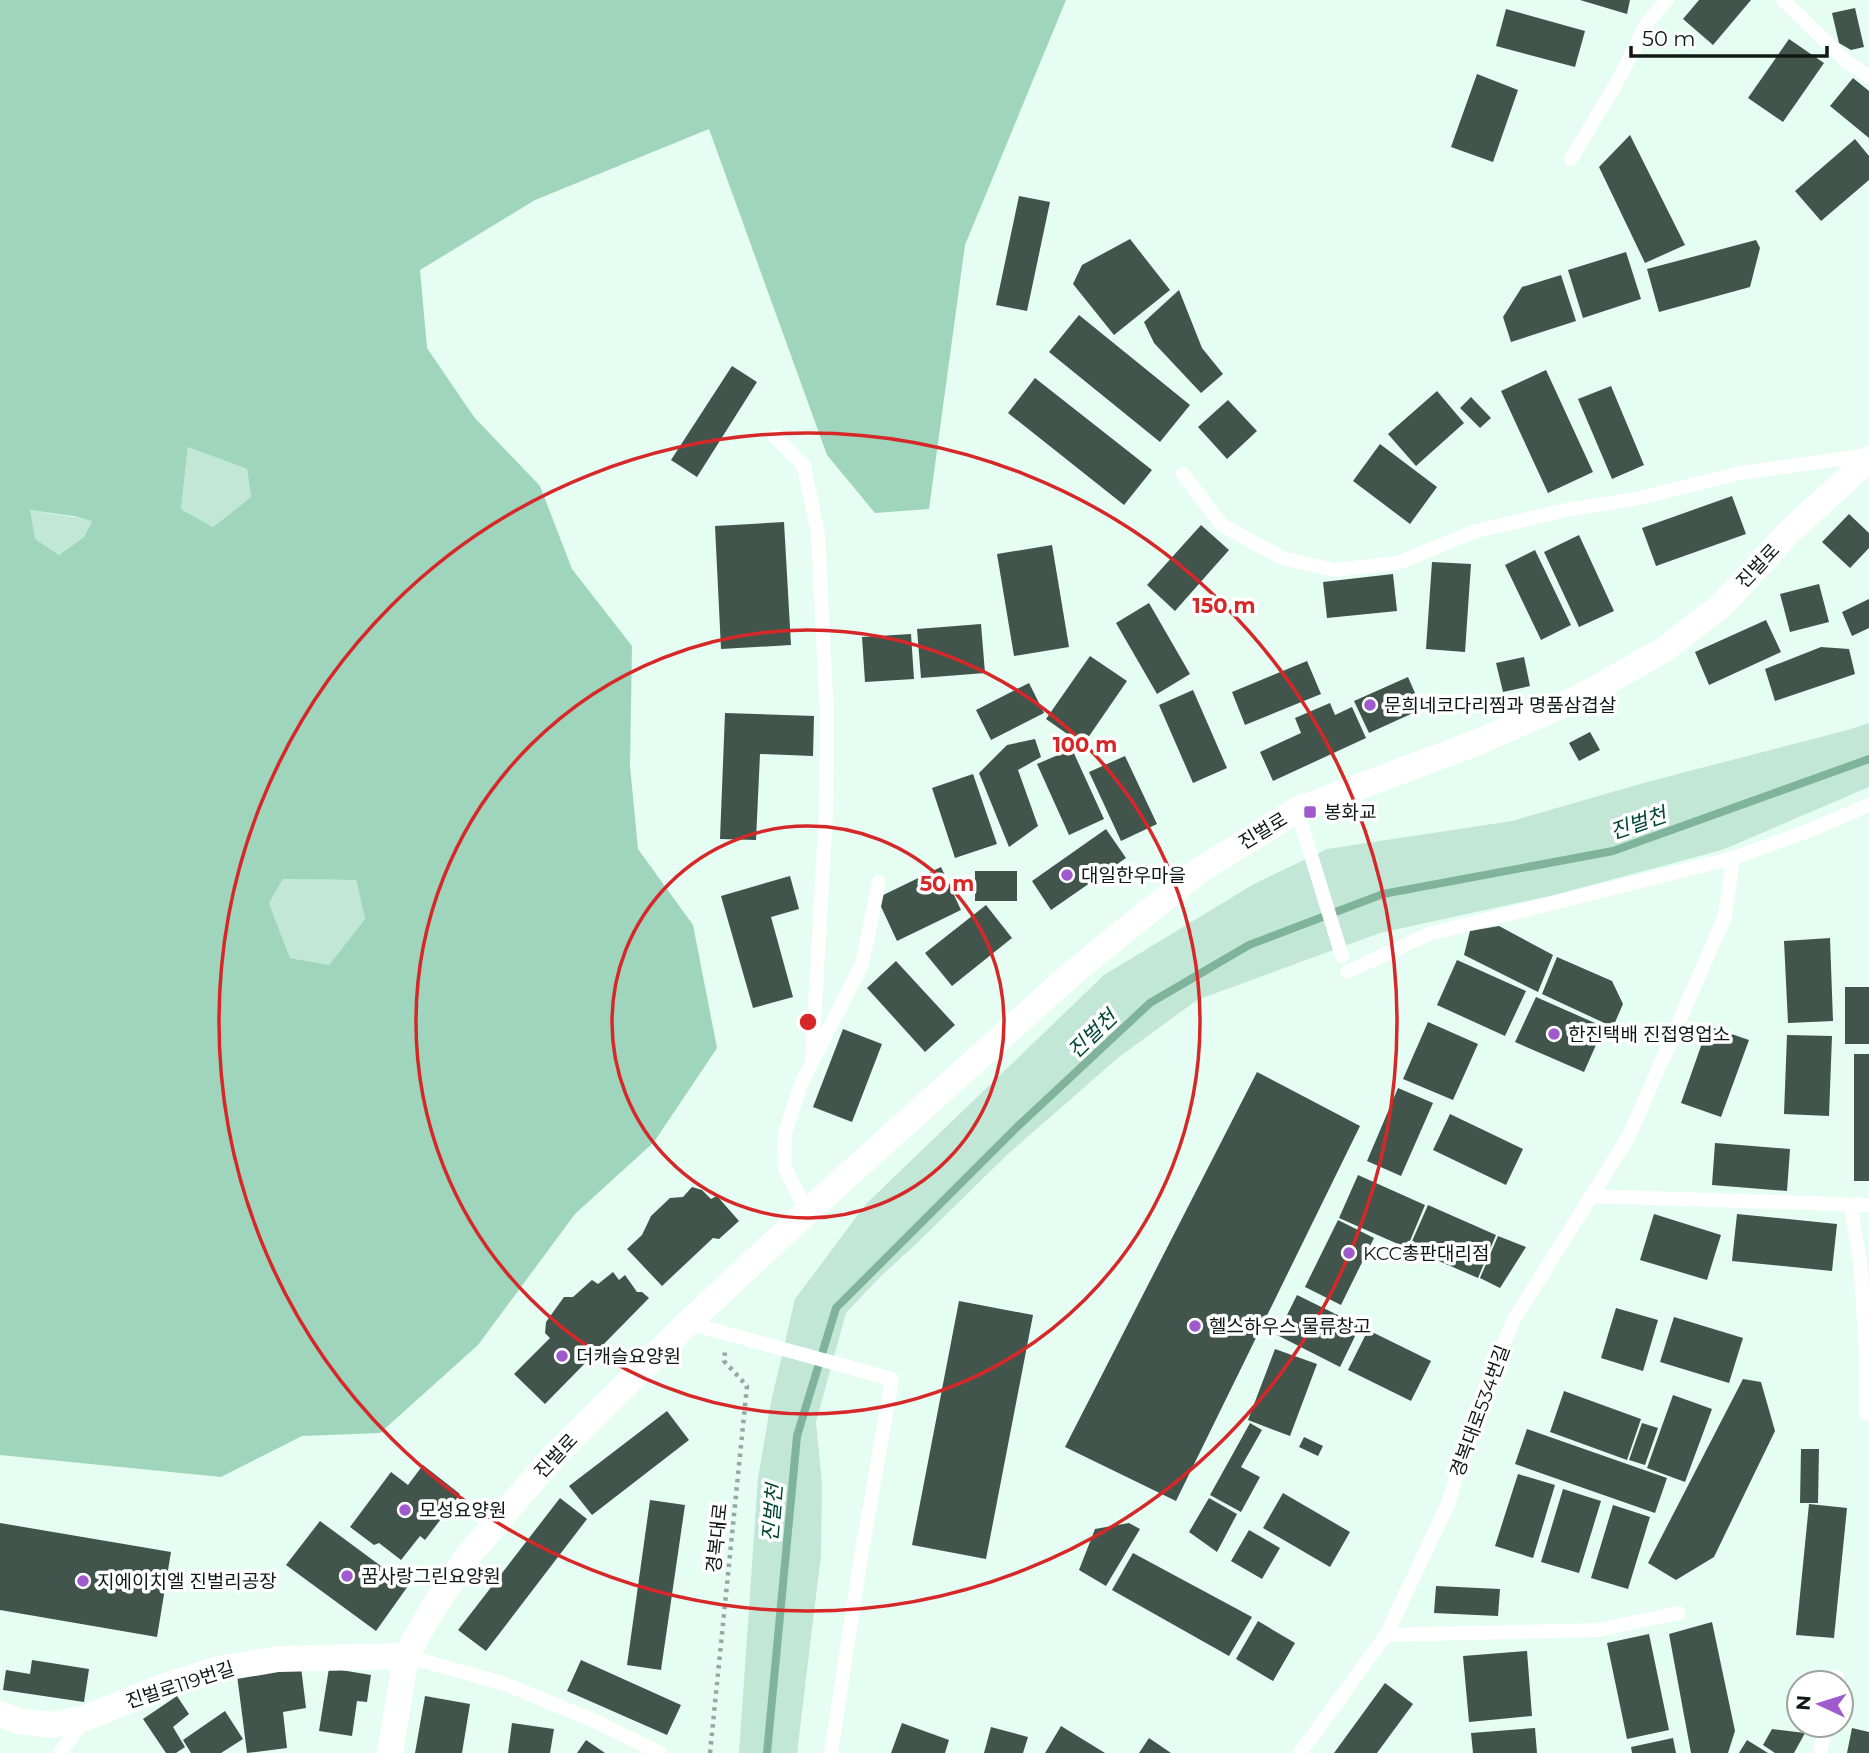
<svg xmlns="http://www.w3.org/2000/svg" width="1869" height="1753" font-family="Montserrat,'Noto Sans KR',sans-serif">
<rect width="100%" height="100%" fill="#e5fdf2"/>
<!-- green -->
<path fill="#c3e7d7" d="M188,447L247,469L251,497L213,527L181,509Z
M29,510L92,520L84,537L59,555L34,539Z
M1869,723V787L1722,850L1554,895L1380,933L1197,1000L1119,1057L1009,1153L916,1244L880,1277L846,1313L816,1422L822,1484L821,1555L797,1753H739L758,1478L771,1402L795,1299L866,1204L1104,975L1254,884L1327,849L1512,821L1647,782L1844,731Z
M283,879L356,880L365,919L329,965L290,958L269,903Z"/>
<!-- forest -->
<path fill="#a0d5bd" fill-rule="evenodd" d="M0,0H1066L965,245L929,509L875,513L827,455L709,129L535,200L420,270L427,348L474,417L540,486L572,569L632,646L630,766L638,849L693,925L717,1048L654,1142L575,1214L478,1345L380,1433L302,1436L221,1477L0,1455ZM188,447L247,469L251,497L213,527L181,509ZM30,510L73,516L92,521L84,537L59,555L35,539ZM283,879L356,880L365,919L329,965L290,958L269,903Z"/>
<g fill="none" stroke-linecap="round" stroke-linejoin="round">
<!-- stream -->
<path stroke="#7fb39c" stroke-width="8" d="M767,1753L797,1436L836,1308L1017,1127L1150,1003L1249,945L1383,894L1613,851L1869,759"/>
</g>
<!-- building -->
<path fill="#41554c" d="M1580,0H1630L1627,14Z
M1699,0H1751L1713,45L1683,19Z
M1855,8L1864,47L1851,50L1839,43L1832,13Z
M1506,9L1585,31L1575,67L1496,46Z
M1789,39L1824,63L1783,122L1748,98Z
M1477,74L1518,90L1493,162L1451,147Z
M1853,78L1869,91V138L1830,106Z
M1630,135L1685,245L1645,263L1599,167Z
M1855,139L1869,156V180L1821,221L1795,191Z
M1019,196L1050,202L1027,311L996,305Z
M1130,239L1170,290L1114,335L1073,284L1082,265Z
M1756,240L1760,248L1750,287L1659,312L1647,269Z
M1626,252L1641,299L1583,318L1568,270Z
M1561,275L1576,321L1511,342L1503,317L1522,287Z
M1179,290L1202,348L1223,374L1201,393L1154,343L1144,322Z
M1079,315L1190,405L1160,442L1049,352Z
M732,366L757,382L697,477L671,460Z
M1546,370L1593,472L1548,493L1501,391Z
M1035,378L1152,470L1124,505L1008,413Z
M1611,386L1644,465L1612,479L1578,399Z
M1437,391L1464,423L1416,466L1388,434Z
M1471,397L1491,418L1480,428L1460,408Z
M1228,400L1257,431L1227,459L1198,427Z
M1380,444L1437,487L1410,524L1353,481Z
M1732,496L1746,534L1656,566L1642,528Z
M1849,514L1869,533V548L1850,568L1822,542Z
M784,522L791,645L721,649L715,526Z
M1201,525L1229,550L1175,611L1147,585Z
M1579,535L1614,611L1579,627L1544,552Z
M1052,545L1069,647L1014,656L997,554Z
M1535,550L1571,625L1541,640L1505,565Z
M1432,562L1471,564L1465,652L1426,649Z
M1393,574L1397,611L1327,618L1323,582Z
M1819,584L1829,622L1790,632L1780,594Z
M1869,599V628L1852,636L1842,612Z
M1149,603L1190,674L1157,694L1116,623Z
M1766,620L1781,652L1709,685L1695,652Z
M981,624L985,673L921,678L917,629Z
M911,634L914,679L865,682L862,637Z
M1821,647L1849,649L1855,674L1775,701L1765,669Z
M1090,656L1127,681L1083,745L1046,719Z
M1524,657L1530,686L1503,692L1496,663Z
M1307,661L1321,694L1245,725L1232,692Z
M1408,677L1422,709L1369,733L1354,701Z
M1029,683L1044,713L991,740L976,710Z
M1193,690L1227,768L1193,783L1159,705Z
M1330,703L1335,715L1352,707L1366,738L1273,781L1260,752L1301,733L1295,718Z
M725,713L814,716L813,756L760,754L756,840L720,839Z
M1590,732L1600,750L1579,761L1569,743Z
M1035,739L1041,757L1018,770L1038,826L1009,847L979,773L1007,745Z
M1072,749L1104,819L1069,835L1037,764Z
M1125,756L1157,824L1121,841L1089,772Z
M973,774L997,844L955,858L932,788Z
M1106,829L1126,858L1051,910L1032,881Z
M941,867L961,910L897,941L877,898Z
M975,871H1017V901H975Z
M790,876L799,909L771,917L793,997L753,1008L721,896Z
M986,905L1012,938L952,986L925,953Z
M1499,926L1553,955L1538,992L1464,955L1470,931Z
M1830,938L1833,1021L1788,1023L1784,941Z
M1557,957L1612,981L1623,1004L1613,1027L1542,994Z
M1457,960L1526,991L1505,1036L1437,1005Z
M896,961L955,1025L925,1052L867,988Z
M1845,987H1869V1044H1845Z
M1536,997L1604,1027L1584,1072L1515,1042Z
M1428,1022L1478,1044L1453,1100L1403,1079Z
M1708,1026L1749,1040L1721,1117L1681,1103Z
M843,1029L882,1044L852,1122L813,1107Z
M1787,1035L1832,1036L1829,1116L1784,1114Z
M1854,1054H1869V1181H1854Z
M1257,1072L1360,1126L1176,1501L1065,1447Z
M1398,1088L1433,1103L1401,1176L1367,1161Z
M1450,1114L1523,1149L1506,1185L1433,1150Z
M1715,1143L1790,1149L1787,1191L1712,1185Z
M1358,1175L1425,1205L1407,1248L1339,1218Z
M692,1187L702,1190L711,1199L717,1196L739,1221L719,1239L713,1238L662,1286L627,1249L642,1235L651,1216L670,1198L683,1197Z
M1428,1205L1496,1235L1478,1278L1409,1248Z
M1654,1214L1721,1235L1707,1280L1640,1260Z
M1737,1214L1837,1224L1832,1271L1732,1261Z
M1338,1220L1374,1238L1341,1305L1305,1287Z
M1498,1236L1526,1247L1500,1288L1480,1278Z
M613,1272L619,1280L625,1275L637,1292H642L649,1298L545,1404L514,1374L550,1338L545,1333L546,1322L564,1297H573L592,1280L598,1284Z
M1297,1295L1360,1326L1340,1367L1277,1335Z
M959,1301L1033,1315L986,1559L912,1545Z
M1616,1308L1658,1320L1643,1371L1601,1358Z
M1674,1317L1743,1338L1729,1383L1660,1362Z
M1368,1330L1431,1361L1411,1401L1348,1370Z
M1275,1349L1317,1364L1290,1436L1248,1420Z
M1743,1379L1761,1382L1775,1431L1714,1557L1676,1580L1648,1563Z
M1564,1391L1641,1419L1627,1460L1550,1432Z
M1673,1395L1712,1409L1685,1482L1647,1468Z
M667,1411L689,1440L592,1515L569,1486Z
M1250,1423L1262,1430L1241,1467L1260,1477L1241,1512L1210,1495Z
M1642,1423L1658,1428L1645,1465L1629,1460Z
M1527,1429L1667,1478L1655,1513L1515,1464Z
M1304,1437L1323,1446L1318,1456L1299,1447Z
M1801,1449H1819L1818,1503H1800Z
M423,1465L460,1494L425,1540L420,1536L401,1560L379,1543L374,1545L350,1527L391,1472L408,1485Z
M1518,1474L1555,1485L1533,1558L1495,1546Z
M1563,1489L1601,1501L1579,1573L1541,1562Z
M1283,1493L1350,1532L1330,1567L1263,1528Z
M560,1498L587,1519L486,1651L458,1630Z
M1209,1498L1237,1514L1217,1552L1189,1532Z
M650,1500L685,1505L661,1670L627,1665Z
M1809,1504L1847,1508L1834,1638L1796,1635Z
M1613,1505L1650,1517L1628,1589L1591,1578Z
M320,1521L408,1586L376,1631L286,1565Z
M0,1523L171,1552L157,1637L0,1610Z
M1129,1523L1140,1529L1106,1586L1079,1570L1095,1529Z
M1249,1530L1280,1548L1262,1579L1231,1561Z
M1133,1553L1252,1617L1229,1656L1112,1590Z
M1436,1586L1500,1589L1498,1616L1434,1613Z
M1258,1621L1295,1643L1273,1681L1236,1659Z
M1712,1622L1735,1731L1728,1753H1691L1669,1634Z
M1649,1634L1669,1730L1627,1739L1607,1643Z
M1527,1651L1532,1716L1469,1722L1463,1656Z
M32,1660L89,1669L84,1702L3,1690L6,1670L30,1674Z
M581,1660L681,1705L667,1735L567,1691Z
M301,1667L306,1708L283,1712L287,1748L247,1753L237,1675Z
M329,1668L371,1675L367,1702L357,1701L352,1736L319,1731Z
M1385,1683L1413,1704L1377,1753H1334Z
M177,1696L189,1714L173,1727L185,1747L176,1753H166L143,1719Z
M425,1696L470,1704L462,1753H415Z
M225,1711L243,1739L221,1753H191L183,1740Z
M512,1723L554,1729L550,1753H508Z
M902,1723L949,1740L945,1753H891Z
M1061,1726L1105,1753H1045Z
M991,1727L1028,1737L1023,1753H984Z
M1535,1728L1537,1753H1473L1471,1733Z
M1852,1728L1869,1732V1753H1847Z
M1772,1729L1805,1733L1794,1753H1775L1763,1745Z
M1149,1738L1171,1753H1139Z
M1673,1738L1676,1753H1632L1631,1747Z
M586,1740L605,1753H577Z
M1747,1740L1768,1753H1739Z"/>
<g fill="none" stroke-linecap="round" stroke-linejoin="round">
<!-- path -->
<path stroke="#96a9a0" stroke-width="4.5" stroke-dasharray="3.5 5" stroke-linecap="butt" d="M710,1753L747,1386L724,1361L725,1352"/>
<!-- service -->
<path stroke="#fff" stroke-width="14" d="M1783,0L1847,62L1869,77
M1571,159L1616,84L1647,23L1667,0
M775,437L804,466L818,534L827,717L826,811L812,1062
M1183,474L1222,525L1282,558L1334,570L1398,563L1473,532L1566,510L1635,499L1741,473L1868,455
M1297,810L1342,956
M1347,972L1429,934L1733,858
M1590,1196L1869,1205
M1851,1206L1860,1262L1866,1350V1413
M807,1212L784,1166L785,1133L801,1084L862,964L879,882
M688,1323L892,1379L860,1563L831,1753
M1386,1635L1598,1630L1679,1613
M406,1656L505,1684L595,1721L660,1753
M1836,1683L1837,1676
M60,1753L84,1720
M1300,1753L1386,1635L1448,1504L1480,1400L1513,1321L1629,1136L1725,916L1733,858L1808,831L1869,805
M1820,1753L1826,1725"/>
<!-- minor -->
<path stroke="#fff" stroke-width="26" d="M0,1714L19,1721L52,1725L85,1718L163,1687L218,1669L278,1659L406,1656
M390,1753L406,1656L430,1613L467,1557L553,1457L688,1323L807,1212L1076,970L1200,870L1297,810L1473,744L1579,698L1665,649L1722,605L1789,532L1869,459"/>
</g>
<!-- distance rings -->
<g fill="none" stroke="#d62828" stroke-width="3.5">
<circle cx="808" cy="1022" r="196"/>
<circle cx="808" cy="1022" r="392"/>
<circle cx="808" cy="1022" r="589"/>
</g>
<!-- markers -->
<g fill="#9f5ace" stroke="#fff" stroke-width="2.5">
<circle cx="1370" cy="705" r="7"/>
<rect x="1303" y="805" width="14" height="14" rx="3.5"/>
<circle cx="1067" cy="875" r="7"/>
<circle cx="1554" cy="1034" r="7"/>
<circle cx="1349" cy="1253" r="7"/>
<circle cx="1195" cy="1326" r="7"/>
<circle cx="562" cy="1356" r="7"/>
<circle cx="405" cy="1510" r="7"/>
<circle cx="347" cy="1576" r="7"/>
<circle cx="83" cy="1581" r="7"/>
</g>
<g text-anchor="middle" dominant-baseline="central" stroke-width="7" stroke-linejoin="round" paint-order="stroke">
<!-- street labels -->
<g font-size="19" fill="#101915" stroke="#fff">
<text transform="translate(1758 566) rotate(-47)">진벌로</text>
<text transform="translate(1263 831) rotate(-31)">진벌로</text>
<text transform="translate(1480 1411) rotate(-70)">경복대로534번길</text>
<text transform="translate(556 1456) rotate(-47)">진벌로</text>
<text transform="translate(717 1538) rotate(-84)">경복대로</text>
<text transform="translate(180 1685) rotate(-18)">진벌로119번길</text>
</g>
<!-- poi labels -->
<g font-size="19" fill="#101915" stroke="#fff" text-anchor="start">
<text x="1384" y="705">문희네코다리찜과 명품삼겹살</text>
<text x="1324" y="812">봉화교</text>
<text x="1081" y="875">대일한우마을</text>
<text x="1568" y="1034">한진택배 진접영업소</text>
<text x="1363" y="1253">KCC총판대리점</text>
<text x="1209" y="1326">헬스하우스 물류창고</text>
<text x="576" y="1356">더캐슬요양원</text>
<text x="419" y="1510">모성요양원</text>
<text x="361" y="1576">꿈사랑그린요양원</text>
<text x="97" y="1581">지에이치엘 진벌리공장</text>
</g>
<!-- water labels -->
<g font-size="21" font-style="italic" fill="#004833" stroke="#fff">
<text transform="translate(1638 823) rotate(-19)">진벌천</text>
<text transform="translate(1092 1034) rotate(-44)">진벌천</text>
<text transform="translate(772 1513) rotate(-85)">진벌천</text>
</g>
</g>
<circle cx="808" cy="1022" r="10" fill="#d62828" stroke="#fff" stroke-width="3.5"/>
<g font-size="21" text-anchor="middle" font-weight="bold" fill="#d62828" stroke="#fff" stroke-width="7" stroke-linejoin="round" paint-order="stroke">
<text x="1224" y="613">150 m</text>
<text x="1085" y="752">100 m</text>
<text x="947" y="891">50 m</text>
</g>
<!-- north arrow -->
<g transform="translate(1820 1704) rotate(274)"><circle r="33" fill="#ffffff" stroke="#9fa3a1" stroke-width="2"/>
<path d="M0-5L12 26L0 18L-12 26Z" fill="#9f5ace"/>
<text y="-10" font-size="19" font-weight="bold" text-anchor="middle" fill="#101915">N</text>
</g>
<!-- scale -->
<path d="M1631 46v10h196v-10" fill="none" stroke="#101915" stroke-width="3.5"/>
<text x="1642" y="46" font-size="21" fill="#101915" stroke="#ffffff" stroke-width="5" paint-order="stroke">50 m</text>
</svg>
